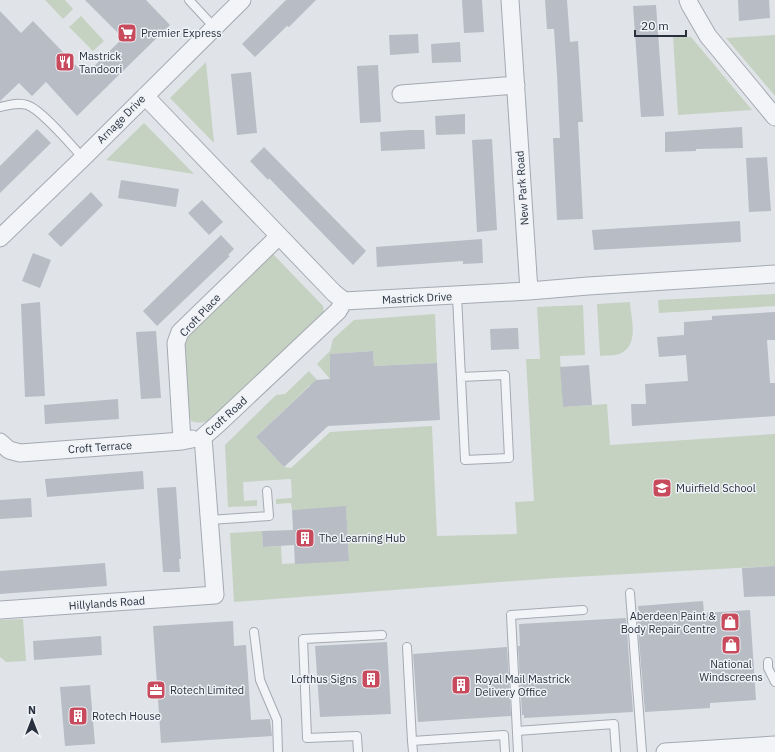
<svg xmlns="http://www.w3.org/2000/svg" width="775" height="752" font-family="'IBM Plex Sans',sans-serif">
<rect width="100%" height="100%" fill="#e0e3e8"/>
<!-- green -->
<path fill="#c5d2c1" d="M45,0H65L73,9L63,19Z
M81,16L104,41L93,51L69,27Z
M775,35V96L726,38Z
M673,37H691L752,110L678,115Z
M206,62L214,143L170,98Z
M144,123L194,174L106,160Z
M272,253L323,306L324,312L218,414C209,421 202,425 191,421L187,413L184,344L187,335Z
M775,294V306L659,313L658,300Z
M630,302C631,319 640,346 619,354C614,356 606,355 600,356L597,304Z
M583,305L585,355L560,356L563,407L607,404L610,445L775,434V566L555,578L234,602L230,533L262,531L263,547L281,546L282,564L349,560L346,507L292,510L291,503L276,504V499L292,498L291,479L243,482L244,501L257,500V506L228,507L225,445L276,395L285,394L309,371L317,380V385H310L256,437L284,467L291,468L330,432L432,426L437,536L517,534L515,502L534,501L526,359H540L537,307Z
M435,314L437,363L374,366L373,351L330,354V379L317,364L330,351L333,339L354,320Z
M23,619L26,661L6,662L0,657V620Z"/>
<!-- building -->
<path fill="#b7bcc5" d="M85,0H146L170,25L77,116L46,82L32,96L19,83L0,101V11L21,33L33,21L85,75L123,38Z
M286,0H316L289,27L287,26L255,57L242,44Z
M462,0H482L484,32L464,33Z
M545,0H567L570,42L578,41L583,122H578L583,219L557,220L553,138H560L557,75L554,29H547Z
M738,0H769L770,18L739,21Z
M656,5L664,116L641,117L633,6Z
M418,34L419,53L390,55L389,35Z
M460,42L461,62L432,63L431,44Z
M378,65L381,122L360,123L357,66Z
M251,72L257,133L237,135L231,74Z
M465,114V134L436,135L435,116Z
M742,127L743,148L696,149V151L665,152V132Z
M37,129L51,143L0,193V166Z
M410,130H424L425,149L381,151L380,132Z
M492,139L497,230L477,232L472,140Z
M264,147L366,251L353,265L269,178L268,180L250,161Z
M767,157L771,211L749,212L746,158Z
M121,180L179,189L176,207L118,198Z
M91,192L103,205L61,247L48,234Z
M202,200L223,222L209,235L188,213Z
M740,221L741,242L594,250L592,230Z
M221,235L234,249L228,255L230,256L157,326L143,311Z
M482,239L483,263L463,264V261L377,267L376,247Z
M33,253L51,260L40,288L22,281Z
M40,302L45,396L25,397L21,304Z
M775,312V340H767L770,383H775V416L632,426L631,404H646L645,384L688,381L686,355L659,357L657,337L684,335V322L712,320V316Z
M518,328L519,349L491,350L490,329Z
M156,331L161,398L141,399L136,332Z
M373,351L374,366L437,363L440,420L328,426L284,467L256,437L316,380L330,379V354Z
M589,365L592,405L563,407L560,367Z
M118,399L119,419L45,424L44,405Z
M143,471L144,489L47,497L45,479Z
M176,487L181,559H179L180,572H163L157,488Z
M31,498L32,517L0,519V500Z
M346,506L349,561L295,564L294,545L263,547L262,531L293,530L292,510Z
M105,563L107,586L0,594V571Z
M775,566V596L744,597L742,568Z
M703,601L704,613L750,610L756,700L710,703V708L645,712L637,617H639L638,606Z
M626,618L633,712L524,718V715H522L518,646H520L519,624Z
M233,621L234,646L246,645L251,720L270,719L272,736L161,743L153,626Z
M101,636L102,655L34,660L33,641Z
M387,642L391,714L320,717L315,646Z
M507,647L511,716L418,722L413,654Z
M90,685L95,744L65,746L60,687Z"/>
<g fill="none" stroke-linecap="round" stroke-linejoin="round">
<defs>
<path id="service" d="M189,0L214,27
M0,107C9,105 18,102 27,105C42,110 71,145 83,158
M457,296L465,460L509,458L505,375L461,377
M209,520L269,516L267,491
M630,593L642,752
M254,632L260,680L277,720L278,752
M407,647L412,741
M768,662V668L775,682
M517,731L614,724L616,752
M358,752L357,736L307,738L303,639L382,635
M413,752L412,741L504,735L505,752
M518,752L511,615L583,610"/>
<path id="minor" d="M510,0L529,291
M688,0L690,5L708,36L775,117
M401,94L516,85
M145,96L334,293L344,301L529,291L588,286L775,274
M0,238L83,158L242,0
M182,441L176,343L180,332L279,236
M0,442L9,450L20,453L182,441L192,439
M0,610L215,595L203,437L218,424L338,311L344,301
M665,752L775,745"/>
</defs>
<!-- service casing -->
<use href="#service" stroke="#a5aab2" stroke-width="10"/>
<!-- minor casing -->
<use href="#minor" stroke="#a5aab2" stroke-width="19"/>
<!-- service -->
<use href="#service" stroke="#f2f4f7" stroke-width="8"/>
<!-- minor -->
<use href="#minor" stroke="#f2f4f7" stroke-width="17"/>
</g>
<!-- icons -->
<defs>
<symbol id="supermarket-square" viewBox="-11 -11 22 22"><rect x="-9" y="-9" width="18" height="18" rx="4" fill="#c84a5d" stroke="#eff2f6"/><path d="M-6-5.5h2.5l.6 2H6L4.5 2H-2.5L-4.4-4H-6ZM-1.5 3.2a1.3 1.3 0 1 0 .1 0ZM3 3.2a1.3 1.3 0 1 0 .1 0Z" fill="#fff"/></symbol>
<symbol id="restaurant-square" viewBox="-11 -11 22 22"><rect x="-9" y="-9" width="18" height="18" rx="4" fill="#c84a5d" stroke="#eff2f6"/><path d="M-5-6h1v4h1v-4h1v4h1v-4h1v5L-1.5 .5V6h-2V.5L-5-1ZM5-6V6H3V1.5H1.5Q1.5-4 5-6Z" fill="#fff"/></symbol>
<symbol id="school-square" viewBox="-11 -11 22 22"><rect x="-9" y="-9" width="18" height="18" rx="4" fill="#c84a5d" stroke="#eff2f6"/><path d="M0-5L7-2L0 1L-7-2ZM-4 1L0 2.5L4 1V4Q0 6-4 4Z" fill="#fff"/></symbol>
<symbol id="building-square" viewBox="-11 -11 22 22"><rect x="-9" y="-9" width="18" height="18" rx="4" fill="#c84a5d" stroke="#eff2f6"/><path d="M-4-6H4V6H1V3H-1V6H-4ZM-2.5-4.3h1.7v1.8h-1.7ZM.8-4.3h1.7v1.8H.8ZM-2.5-1h1.7V.8h-1.7ZM.8-1h1.7V.8H.8Z" fill="#fff"/></symbol>
<symbol id="shop-square" viewBox="-11 -11 22 22"><rect x="-9" y="-9" width="18" height="18" rx="4" fill="#c84a5d" stroke="#eff2f6"/><path d="M-5-2.5h2.3a2.7 3.5 0 0 1 5.4 0H5L5.5 6h-11ZM-1.5-2.5h3a1.5 2.3 0 0 0-3 0Z" fill="#fff"/></symbol>
<symbol id="office-square" viewBox="-11 -11 22 22"><rect x="-9" y="-9" width="18" height="18" rx="4" fill="#c84a5d" stroke="#eff2f6"/><path d="M-6-3h4V-5.5h4V-3h4V5H-6ZM-1-4.5V-3h2v-1.5ZM-6 0V1H6V0Z" fill="#fff"/></symbol>
</defs>
<g fill-rule="evenodd">
<use href="#supermarket-square" x="116" y="22" width="22" height="22"/>
<use href="#restaurant-square" x="54" y="51" width="22" height="22"/>
<use href="#school-square" x="651" y="477" width="22" height="22"/>
<use href="#building-square" x="294" y="527" width="22" height="22"/>
<use href="#shop-square" x="719" y="611" width="22" height="22"/>
<use href="#shop-square" x="720" y="634" width="22" height="22"/>
<use href="#building-square" x="360" y="668" width="22" height="22"/>
<use href="#building-square" x="450" y="674" width="22" height="22"/>
<use href="#office-square" x="145" y="679" width="22" height="22"/>
<use href="#building-square" x="67" y="705" width="22" height="22"/>
</g>
<g text-anchor="middle" dominant-baseline="central" stroke-width="3" stroke-linejoin="round" paint-order="stroke">
<!-- poi labels -->
<g font-size="11" fill="#29313f" stroke="#eff2f6" text-anchor="start">
<text x="141" y="33">Premier Express</text>
<text x="79" y="56">Mastrick<tspan x="79" dy="13">Tandoori</tspan></text>
<text x="676" y="488">Muirfield School</text>
<text x="319" y="538">The Learning Hub</text>
<text x="716" y="616" text-anchor="end">Aberdeen Paint &amp;<tspan x="716" dy="13">Body Repair Centre</tspan></text>
<text x="731" y="664" text-anchor="middle">National<tspan x="731" dy="13">Windscreens</tspan></text>
<text x="357" y="679" text-anchor="end">Lofthus Signs</text>
<text x="475" y="679">Royal Mail Mastrick<tspan x="475" dy="13">Delivery Office</tspan></text>
<text x="170" y="690">Rotech Limited</text>
<text x="92" y="716">Rotech House</text>
</g>
<!-- street labels -->
<g font-size="11" fill="#29313f" stroke="#eff2f6">
<text transform="translate(121 119) rotate(-45)">Arnage Drive</text>
<text transform="translate(522 188) rotate(-94)">New Park Road</text>
<text transform="translate(417 298) rotate(-3)">Mastrick Drive</text>
<text transform="translate(200 315) rotate(-47)">Croft Place</text>
<text transform="translate(226 416) rotate(-42)">Croft Road</text>
<text transform="translate(100 447) rotate(-4)">Croft Terrace</text>
<text transform="translate(107 603) rotate(-4)">Hillylands Road</text>
</g>
</g>
<!-- north arrow -->
<g transform="translate(32 720)" stroke="#eff2f6" stroke-width="3" paint-order="stroke">
<path d="M0-3L7 15L0 10L-7 15Z" fill="#29313f"/>
<text y="-6" font-size="11" font-weight="bold" text-anchor="middle" fill="#29313f">N</text>
</g>
<!-- scale -->
<path d="M635 30v6h51v-6" fill="none" stroke="#29313f" stroke-width="2"/>
<text x="641" y="30" font-size="12" fill="#29313f" stroke="#eff2f6" stroke-width="3" paint-order="stroke">20 m</text>
</svg>
